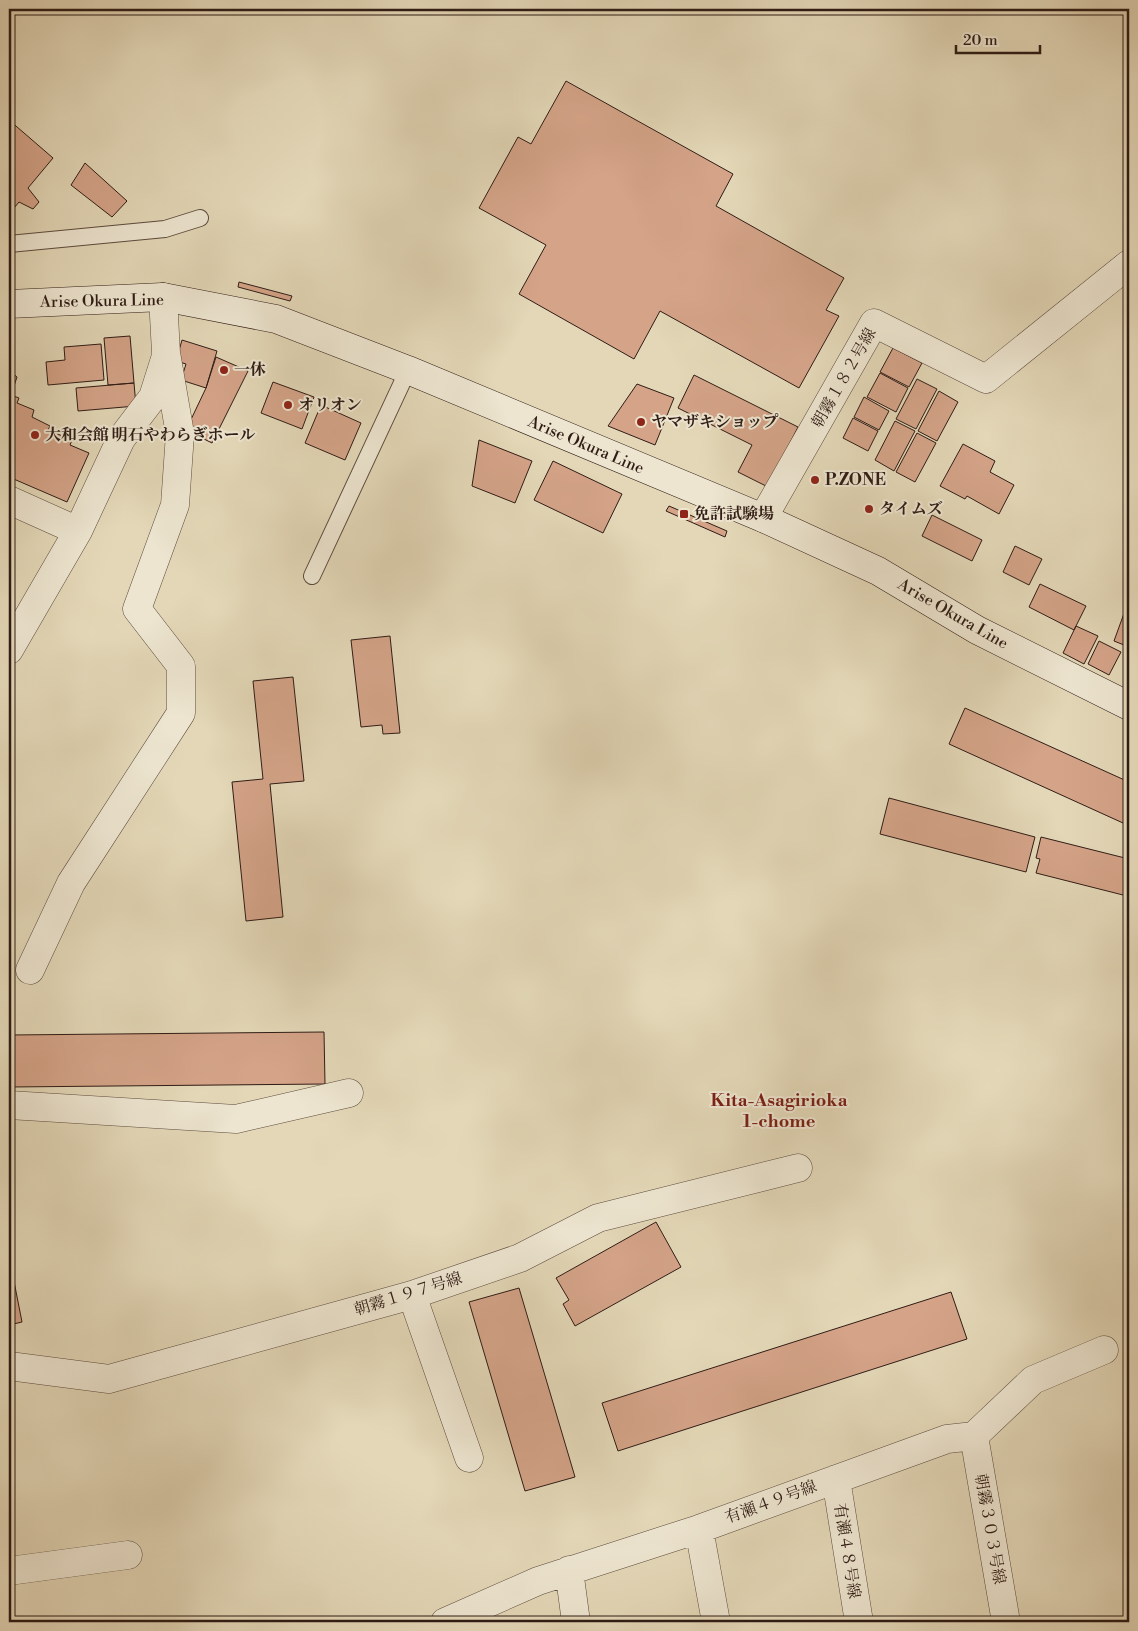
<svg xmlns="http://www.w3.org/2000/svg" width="1138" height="1631" font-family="'Libre Bodoni','Noto Serif JP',serif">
<rect width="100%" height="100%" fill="#e3d7b7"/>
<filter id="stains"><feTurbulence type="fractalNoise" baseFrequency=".004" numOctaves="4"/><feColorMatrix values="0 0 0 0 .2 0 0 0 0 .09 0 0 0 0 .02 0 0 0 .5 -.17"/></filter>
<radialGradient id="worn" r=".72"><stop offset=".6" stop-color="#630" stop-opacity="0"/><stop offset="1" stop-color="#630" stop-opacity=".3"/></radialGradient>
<!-- building -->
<path fill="#d4a388" stroke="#2f1c15" d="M566,81L733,174L716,206L844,278L826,310L839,316L799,388L660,311L634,359L519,294L546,245L479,208L518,137L531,144Z
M9,120L53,158L28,188L39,202L33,209L19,202L9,214Z
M85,163L127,201L112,217L71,185Z
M239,282L292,296L290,301L238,287Z
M130,336L134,383L108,385L104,338Z
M182,340L217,351L206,388L181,380L186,364L176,361Z
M101,344L104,380L48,385L46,362L65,360L64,347Z
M893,348L922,363L909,387L880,372Z
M216,357L248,371L212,443L186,430L206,388Z
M9,370L17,377L11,395L19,398L17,403L34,410L32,417L50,426L48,430L72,440L70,445L89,453L67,502L9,477Z
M880,373L908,388L896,412L867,397Z
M694,375L798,427L768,487L738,472L752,445L678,408Z
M917,379L937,389L916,429L896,419Z
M273,382L314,397L302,429L261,413Z
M134,383L136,406L78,411L76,388Z
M637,384L674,398L655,445L608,426Z
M939,391L958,402L937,441L918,431Z
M864,397L889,411L879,430L854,417Z
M321,405L361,423L345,460L305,443Z
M853,418L878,431L868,451L843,438Z
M895,421L915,431L894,471L875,460Z
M917,433L936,443L915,482L896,472Z
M479,440L532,461L515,503L472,486Z
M963,444L995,461L990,472L1014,485L999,514L967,496L965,499L940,486Z
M553,461L622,494L603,533L534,500Z
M669,506L727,531L725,537L666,511Z
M932,515L982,540L972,561L922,536Z
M1015,546L1042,559L1029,585L1003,572Z
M1040,584L1086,606L1074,630L1029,607Z
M1127,605L1129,606V647L1114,641Z
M1076,626L1098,636L1084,664L1063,653Z
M390,636L400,733L383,734L382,725L361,727L351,640Z
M1099,641L1121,652L1109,675L1088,664Z
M293,677L304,781L270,784L283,917L246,921L232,782L263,779L253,681Z
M965,708L1129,782V810L1123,823L949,744Z
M889,798L1035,837L1026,872L880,834Z
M1041,837L1129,859L1127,896L1036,873L1040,859L1036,858Z
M324,1032L325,1084L9,1087V1035Z
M656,1222L681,1267L575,1326L563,1304L569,1300L556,1278Z
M9,1256L22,1322L9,1325Z
M519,1288L575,1477L525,1491L469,1302Z
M951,1292L967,1339L618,1451L602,1403Z"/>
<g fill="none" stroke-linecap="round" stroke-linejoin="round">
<defs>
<path id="lane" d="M9,244L165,229L200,218
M312,576L408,370"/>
<path id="street" d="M9,500L78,531L9,650
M763,518L874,323L986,379L1129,264
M78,531L121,439L153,397L165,359
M30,970L71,883L181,713V666L137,609L175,505L180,434L166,353L163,297
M9,1105L236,1119L349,1093
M412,1295L469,1458
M9,1366L109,1379L412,1295L520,1258L598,1218L798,1168
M974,1436L1006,1622
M974,1436L1033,1380L1104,1350
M836,1479L859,1622
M699,1529L716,1622
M569,1570L576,1622
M9,1571L128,1555
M445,1622L538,1581L699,1529L947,1439L974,1436"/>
<path id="secondary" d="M9,304L163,297L276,319L408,370L763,518L878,571L977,630L1129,706"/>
</defs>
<!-- lane casing -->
<use href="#lane" stroke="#5c4b3e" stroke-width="18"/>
<!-- street casing -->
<use href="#street" stroke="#5c4b3e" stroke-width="29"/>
<!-- secondary casing -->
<use href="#secondary" stroke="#2f1c15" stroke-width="29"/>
<!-- lane -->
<use href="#lane" stroke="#ede5d0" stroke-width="16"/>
<!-- street -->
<use href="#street" stroke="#ede5d0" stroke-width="28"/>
<!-- secondary -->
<use href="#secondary" stroke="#ede5d0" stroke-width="28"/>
</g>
<!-- markers -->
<g fill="#8f2418" stroke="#ede5d0" stroke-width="2">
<circle cx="224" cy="370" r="5"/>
<circle cx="288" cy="405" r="5"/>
<circle cx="641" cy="422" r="5"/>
<circle cx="35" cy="435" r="5"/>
<circle cx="815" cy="480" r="5"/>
<circle cx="869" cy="509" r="5"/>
<rect x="679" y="509" width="10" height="10" rx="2.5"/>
</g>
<g text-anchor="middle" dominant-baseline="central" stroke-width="4" stroke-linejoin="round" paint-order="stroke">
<!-- street labels -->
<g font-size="16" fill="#2f1c15" stroke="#ede5d0">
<text transform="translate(102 301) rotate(-1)">Arise Okura Line</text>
<text transform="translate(844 378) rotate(-60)">朝霧１８２号線</text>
<text transform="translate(586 445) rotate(23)">Arise Okura Line</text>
<text transform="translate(953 614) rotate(30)">Arise Okura Line</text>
<text transform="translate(408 1294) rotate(-17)">朝霧１９７号線</text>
<text transform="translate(771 1502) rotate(-20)">有瀬４９号線</text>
<text transform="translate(990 1529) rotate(80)">朝霧３０３号線</text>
<text transform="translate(847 1551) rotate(81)">有瀬４８号線</text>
</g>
<!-- poi labels -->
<g font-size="16" font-weight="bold" fill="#2f1c15" stroke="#ede5d0" text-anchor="start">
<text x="234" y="370">一休</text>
<text x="298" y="405">オリオン</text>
<text x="651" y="422">ヤマザキショップ</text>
<text x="45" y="435">大和会館 明石やわらぎホール</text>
<text x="825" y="480">P.ZONE</text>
<text x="879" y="509">タイムズ</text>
<text x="694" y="514">免許試験場</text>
</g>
<!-- neighbourhood labels -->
<g font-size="18" font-weight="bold" fill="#7a1f14" stroke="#ede5d0">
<text x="779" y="1100">Kita-Asagirioka<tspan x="779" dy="21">1-chome</tspan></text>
</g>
</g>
<!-- margin -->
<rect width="1138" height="1631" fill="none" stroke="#e3d7b7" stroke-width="30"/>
<rect x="10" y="10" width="1118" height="1611" fill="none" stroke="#2f1c15" stroke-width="2.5"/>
<rect x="15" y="15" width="1108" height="1601" fill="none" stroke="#2f1c15"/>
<!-- scale -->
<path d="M956 45v8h84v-8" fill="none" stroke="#2f1c15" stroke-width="2.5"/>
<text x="963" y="45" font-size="15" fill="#2f1c15" stroke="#ede5d0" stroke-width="4" paint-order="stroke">20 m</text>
<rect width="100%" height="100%" filter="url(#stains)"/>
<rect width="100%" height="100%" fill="url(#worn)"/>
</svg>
